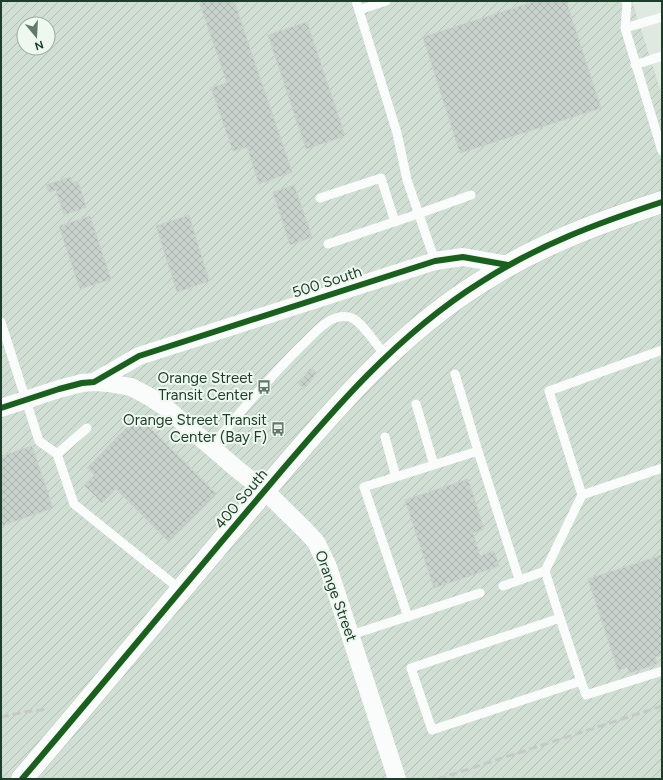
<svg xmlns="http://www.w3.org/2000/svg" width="663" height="780" font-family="Figtree,sans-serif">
<defs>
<pattern id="industrial-furrows" width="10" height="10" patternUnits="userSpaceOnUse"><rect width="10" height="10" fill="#d0ded4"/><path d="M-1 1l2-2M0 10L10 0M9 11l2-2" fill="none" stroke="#b2bfb6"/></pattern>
<pattern id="building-cross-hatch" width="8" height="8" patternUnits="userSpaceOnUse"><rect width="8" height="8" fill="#c8d1cb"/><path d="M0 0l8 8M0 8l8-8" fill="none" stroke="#abb4ae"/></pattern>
</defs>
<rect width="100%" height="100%" fill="#e0e8e2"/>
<!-- industrial -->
<path fill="url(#industrial-furrows)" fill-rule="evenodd" d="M1,1H632L662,95V779H1ZM24,24H48V48H24Z"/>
<!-- building -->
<path fill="url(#building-cross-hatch)" stroke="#c9d1cb" d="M199,1H234L292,172L259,184L247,147L233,151L211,88L227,83Z
M536,1H566L601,108L460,153L423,37Z
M307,22L345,136L306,149L268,35Z
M70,177L72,183L78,181L86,207L64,215L56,190L49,192L46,185Z
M294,185L312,237L290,245L273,192Z
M189,215L209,281L177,292L156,226Z
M90,216L111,279L80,289L59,226Z
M311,368L317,373L304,389L298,383Z
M138,416L216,493L168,541L116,489L102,503L84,485L94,475L87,468Z
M32,446L53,508L1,526V456Z
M468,479L484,529L473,533L480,556L494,551L499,566L434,588L405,500Z
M662,555V655L655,657L657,664L629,673L627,667L618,670L588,579Z"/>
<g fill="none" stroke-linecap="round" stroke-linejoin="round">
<defs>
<path id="secondary" d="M22,779C98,690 173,599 249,509C319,427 388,340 481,282C538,245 598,223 662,202"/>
</defs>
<!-- secondary casing -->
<use href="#secondary" stroke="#b9c5bd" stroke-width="23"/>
<!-- lane -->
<path stroke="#fafcfb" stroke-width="9" d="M356,1L397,133L407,180L435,261
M626,1L627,4L625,28L662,151
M359,10L386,1
M625,28L662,17
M635,65L662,56
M320,198L381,178L395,222
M328,244L418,214L471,195
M1,322L39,441L57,454
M455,374L478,451L519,579
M416,404L434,465
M87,428L57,454L74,504L181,590
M385,437L396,477
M211,447C240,412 269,378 301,346C310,338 319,326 331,320C336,317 345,315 352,318C362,322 378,347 386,356
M582,495L662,468
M545,571L582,495L549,391L662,350
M503,586L545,571L560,618L411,668L432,730L581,681L586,695L662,671
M408,617L364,487L478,451
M560,618L581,681
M351,635L480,593"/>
<!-- street -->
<path stroke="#fafcfb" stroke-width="18" d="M94,382L108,383L131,387L150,397L165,407L238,470L265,491L305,530L316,542L328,567L397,779
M1,408L59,389L82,383L94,382L139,356L435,261L463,257L508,265"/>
<!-- secondary -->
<use href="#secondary" stroke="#fafcfb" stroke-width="22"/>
<!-- rail -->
<path stroke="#c5cac7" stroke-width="3" stroke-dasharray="8 4" stroke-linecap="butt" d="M1,717L24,712L48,709
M438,779L662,706"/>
<defs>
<path id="cycleway" d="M1,408L59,389L82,383L94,382L139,356L435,261L463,257L508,265
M22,779C98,690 173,599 249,509C319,427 388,340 481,282C538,245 598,223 662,202"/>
</defs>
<!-- cycleway casing -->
<use href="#cycleway" stroke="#eef8ef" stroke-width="8"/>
<!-- cycleway -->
<use href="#cycleway" stroke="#1b5e20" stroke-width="6"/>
</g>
<!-- icons -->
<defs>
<symbol id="bus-bare" viewBox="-9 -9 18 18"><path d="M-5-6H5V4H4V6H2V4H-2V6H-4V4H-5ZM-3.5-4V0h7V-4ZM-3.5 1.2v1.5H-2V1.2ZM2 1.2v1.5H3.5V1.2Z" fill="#61786a" stroke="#eef8ef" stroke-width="2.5" paint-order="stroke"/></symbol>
</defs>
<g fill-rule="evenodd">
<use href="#bus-bare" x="254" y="377" width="20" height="20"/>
<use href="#bus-bare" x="268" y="419" width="20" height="20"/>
</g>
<g text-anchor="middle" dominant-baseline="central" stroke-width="4" stroke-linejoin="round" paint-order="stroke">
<!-- street labels -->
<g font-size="15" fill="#1d3c29" stroke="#eef8ef">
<text transform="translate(327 282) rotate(-18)">500 South</text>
<text transform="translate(241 499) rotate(-50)">400 South</text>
<text transform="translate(336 596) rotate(70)">Orange Street</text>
</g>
<!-- poi labels -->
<g font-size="15" fill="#1d3c29" stroke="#eef8ef" text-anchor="end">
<text x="253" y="378">Orange Street<tspan x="253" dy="17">Transit Center</tspan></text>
<text x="267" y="420">Orange Street Transit<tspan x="267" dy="17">Center (Bay F)</tspan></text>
</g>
</g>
<!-- border -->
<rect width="663" height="780" fill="none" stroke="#1d3c29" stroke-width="4"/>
<!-- north arrow -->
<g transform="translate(36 36) rotate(162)"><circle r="19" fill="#eef8ef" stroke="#9aada0"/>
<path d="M0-3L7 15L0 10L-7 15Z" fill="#61786a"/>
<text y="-6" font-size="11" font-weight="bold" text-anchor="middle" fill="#1d3c29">N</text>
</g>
</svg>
